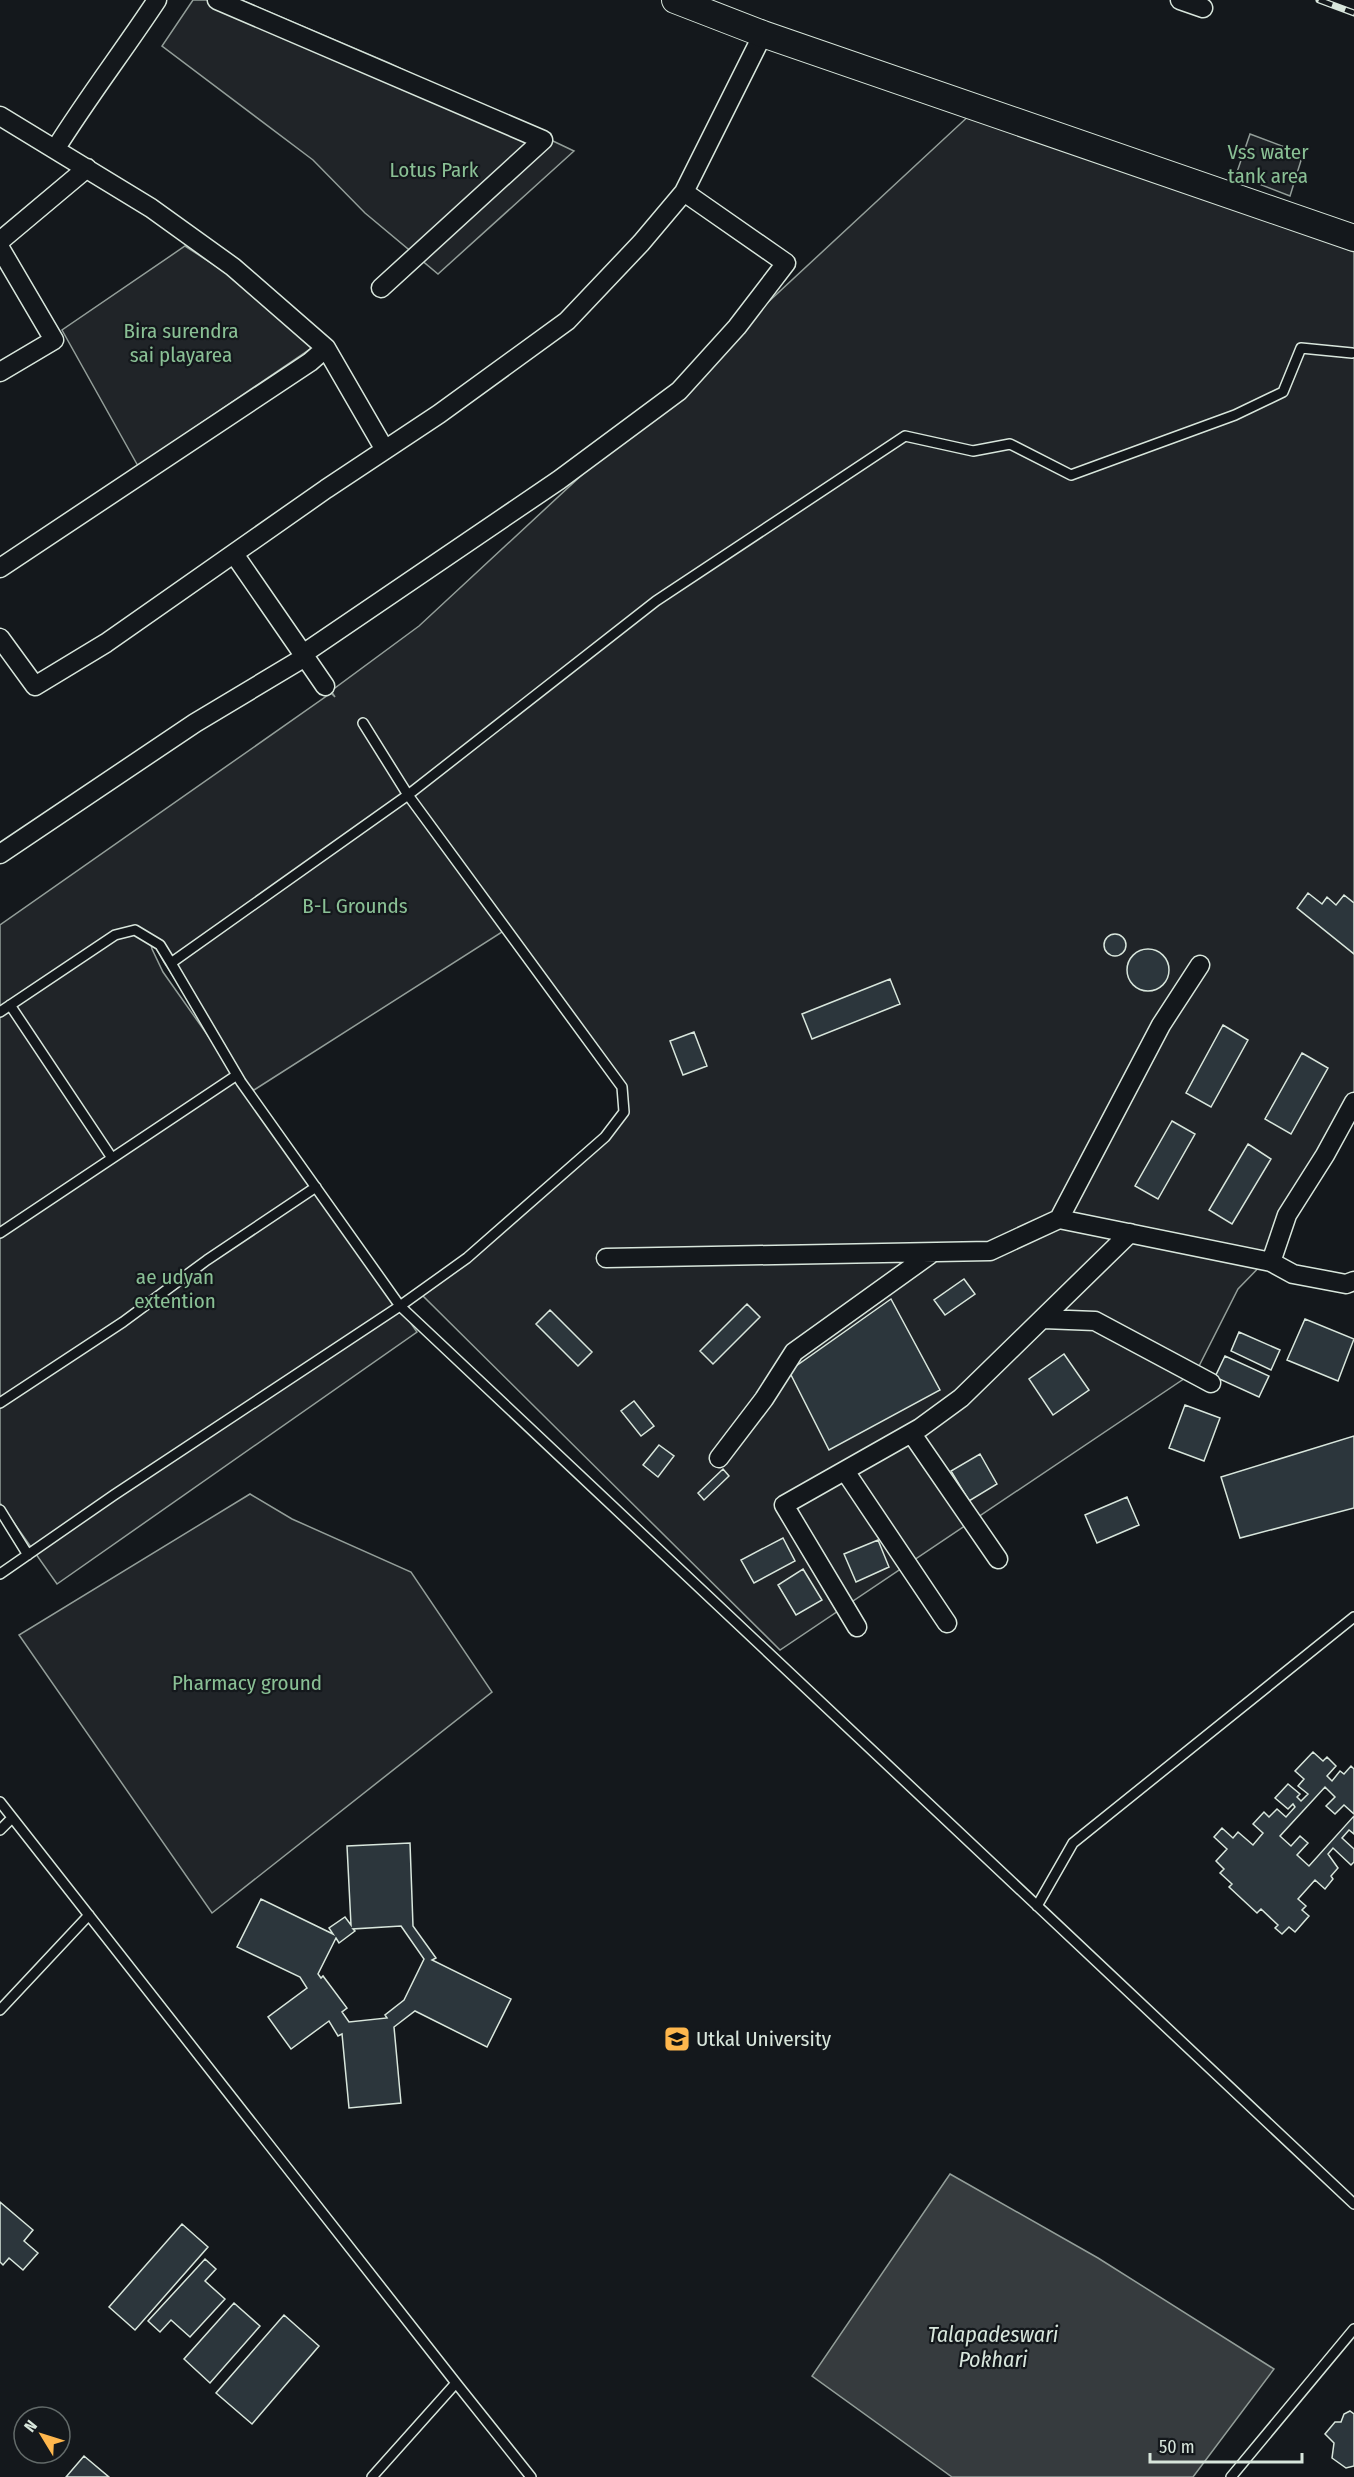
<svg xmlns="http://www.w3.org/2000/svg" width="1354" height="2477" font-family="'Fira Sans Condensed',sans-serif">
<rect width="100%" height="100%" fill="#14181c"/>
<!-- green -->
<path fill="#202428" stroke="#939e99" stroke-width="1.5" d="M193,0H241L389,63L574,151L438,274L365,213L313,160L162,46Z
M973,112L1168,177L1354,252V1093L1270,1256L1238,1289L1197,1370L780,1650L420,1293L549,1188L625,1112L623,1086L505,930L254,1090L237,1075L164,962L149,934L152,949L163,972L417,1332L57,1584L0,1503V925L331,693L335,697L331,691L419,626Z
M1250,134L1303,154L1290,196L1236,175Z
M185,246L228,274L313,347L138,466L62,330Z
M250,1494L292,1519L411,1572L492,1692L212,1913L19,1635Z"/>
<!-- water -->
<path fill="#363b3e" stroke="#939e99" stroke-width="1.5" d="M950,2174L1098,2258L1274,2369L1193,2477H952L812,2376Z"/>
<!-- building -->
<path fill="#2c363c" stroke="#d8e6dc" stroke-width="1.5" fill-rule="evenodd" d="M1308,893L1322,904L1327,897L1336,905L1344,895L1354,903V954L1297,908Z
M1104 945a11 11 0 1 1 22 0a11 11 0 1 1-22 0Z
M1127 970a21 21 0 1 1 42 0a21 21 0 1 1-42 0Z
M890,979L900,1004L812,1039L802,1014Z
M1223,1025L1248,1040L1211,1107L1186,1093Z
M694,1032L707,1066L683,1075L670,1041Z
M1302,1053L1328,1068L1291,1134L1265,1119Z
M1172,1121L1195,1134L1158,1199L1135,1186Z
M1248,1144L1271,1159L1232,1224L1209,1210Z
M964,1279L975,1294L945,1315L934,1300Z
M891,1299L940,1390L829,1450L789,1371Z
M747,1304L760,1317L713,1364L700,1351Z
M550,1310L592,1352L578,1366L536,1324Z
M1305,1319L1354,1339L1338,1381L1287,1360Z
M1239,1332L1280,1350L1271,1370L1231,1351Z
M1064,1354L1089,1390L1053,1415L1029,1379Z
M1225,1356L1269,1376L1259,1397L1215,1377Z
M634,1401L654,1426L641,1436L621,1411Z
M1185,1405L1220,1418L1204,1461L1169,1448Z
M1354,1436V1508L1240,1538L1221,1477Z
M659,1445L674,1456L658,1477L643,1465Z
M980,1454L997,1484L969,1501L951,1471Z
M723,1469L729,1476L704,1500L698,1493Z
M1127,1497L1139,1525L1097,1543L1085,1515Z
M783,1538L795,1561L754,1583L741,1560Z
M878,1540L889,1567L856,1582L844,1554Z
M803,1569L822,1600L796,1615L778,1585Z
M1313,1752L1323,1761L1327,1757L1336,1766L1327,1776L1332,1781L1340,1771L1344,1774L1351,1766L1354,1769V1814L1344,1805L1335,1814L1326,1806L1335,1797L1325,1787L1280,1836L1291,1846L1300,1836L1308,1843L1297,1855L1309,1866L1354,1816V1834L1349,1830L1342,1838L1354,1849V1862L1351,1865L1333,1848L1328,1854L1338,1868L1331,1876L1333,1879L1325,1889L1315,1880L1298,1899L1306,1906L1302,1910L1309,1916L1295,1932L1289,1927L1282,1934L1275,1928L1278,1925L1261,1909L1257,1913L1229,1887L1232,1884L1220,1873L1224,1869L1216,1861L1227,1849L1214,1837L1222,1828L1233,1838L1238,1832L1253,1845L1263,1833L1253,1824L1264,1812L1269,1817L1277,1809L1286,1817L1295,1807L1293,1804L1288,1809L1275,1798L1288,1784L1300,1794L1297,1797L1301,1801L1308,1794L1298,1786L1304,1779L1295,1771Z
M410,1843L413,1926L436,1958L432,1960L511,1999L487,2047L415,2011L394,2027L401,2103L349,2108L342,2034L338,2036L329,2021L291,2049L268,2017L307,1988L300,1977L237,1947L261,1899L333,1934L329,1928L345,1917L351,1925L347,1846ZM401,1926L424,1959L404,2000L385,2015L387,2018L349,2022L342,2012L347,2008L323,1976L321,1978L318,1974L336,1938L339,1943L355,1931L353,1929Z
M0,2202L33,2230L24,2241L38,2253L23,2270L9,2258L3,2265L0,2262Z
M182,2224L208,2247L135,2330L109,2307Z
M205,2259L216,2269L205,2281L225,2299L190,2337L171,2320L160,2332L148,2321Z
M234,2303L260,2326L210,2383L184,2359Z
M284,2315L319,2346L252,2424L216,2393Z
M1350,2411L1354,2414V2466L1346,2468L1332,2458L1334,2443L1325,2434L1335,2422H1341L1344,2414Z
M84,2456L109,2477H66Z"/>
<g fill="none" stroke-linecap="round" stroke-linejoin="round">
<defs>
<path id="lane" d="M1352,353L1301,348L1283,392L1235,415L1071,475L1010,444L973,451L905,436L656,601L408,795L622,1087L624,1112L605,1137L467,1258L400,1306L1354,2204
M10,1005L112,1158
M0,1012L115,935L135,930L160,945L171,963
M0,1233L237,1075
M0,1403L123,1322L207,1260L316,1187
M0,1510L28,1555
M0,1574L114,1495L400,1306L241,1082L171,963L408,795L363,723
M0,1802L456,2383L372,2477
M0,1830L12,1818
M1037,1906L1073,1843L1354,1617
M0,2010L89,1915
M456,2383L531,2477
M1231,2477L1354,2329"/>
<path id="street" d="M217,0L543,140L381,288
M1180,0L1203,8
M0,116L151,208L233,267L326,348L385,450
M56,148C88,97 124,50 157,0
M0,241L87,168
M0,248L54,340L0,372
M234,554L303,654
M0,568L310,362L326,348
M0,638L35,686L106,643L326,489L439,414L567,321L641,243L684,192
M325,686L303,654L559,480L679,391L737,327L786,263L684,192L763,34
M0,854L195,723L305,657
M1200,965L1161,1025L1059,1219L1271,1262
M1354,1102L1325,1155L1287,1215L1271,1262L1293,1274L1346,1284L1354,1281
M606,1258L990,1251L1059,1219
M1043,1319L1095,1321L1211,1383
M912,1434L998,1559
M719,1458L764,1399L794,1352L932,1253
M845,1471L947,1623
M857,1627L784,1505L920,1428L961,1398L1130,1233"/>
<path id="secondary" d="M675,0L763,34L1354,238"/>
</defs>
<!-- lane casing -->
<use href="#lane" stroke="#d8e6dc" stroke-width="12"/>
<!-- street casing -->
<use href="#street" stroke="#d8e6dc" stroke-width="21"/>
<!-- secondary casing -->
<use href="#secondary" stroke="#d8e6dc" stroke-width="28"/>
<!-- lane -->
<use href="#lane" stroke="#14181c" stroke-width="9"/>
<!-- street -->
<use href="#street" stroke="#14181c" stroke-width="18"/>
<!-- secondary -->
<use href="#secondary" stroke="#14181c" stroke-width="26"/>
<defs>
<path id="rail" d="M1319,0L1354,13"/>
</defs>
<!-- rail casing -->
<use href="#rail" stroke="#d8e6dc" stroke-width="7"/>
<!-- rail -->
<use href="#rail" stroke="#14181c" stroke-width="4.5" stroke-dasharray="14" stroke-linecap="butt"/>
</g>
<!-- icons -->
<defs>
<symbol id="university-square" viewBox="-11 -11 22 22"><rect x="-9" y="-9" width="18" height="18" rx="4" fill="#ffb74d" stroke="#14181c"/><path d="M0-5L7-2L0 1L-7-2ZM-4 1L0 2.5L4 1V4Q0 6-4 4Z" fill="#111"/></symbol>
</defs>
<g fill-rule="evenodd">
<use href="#university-square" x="662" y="2024" width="30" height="30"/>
</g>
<g text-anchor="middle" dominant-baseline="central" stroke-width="4.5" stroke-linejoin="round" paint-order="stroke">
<!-- park labels -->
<g font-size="21" fill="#8ac095" stroke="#14181c">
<text x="1268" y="152">Vss water<tspan x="1268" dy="24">tank area</tspan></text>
<text x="434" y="170">Lotus Park</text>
<text x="181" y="331">Bira surendra<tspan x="181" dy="24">sai playarea</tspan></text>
<text x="355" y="906">B-L Grounds</text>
<text x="175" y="1277">ae udyan<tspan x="175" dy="24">extention</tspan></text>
<text x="247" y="1683">Pharmacy ground</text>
</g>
<!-- poi labels -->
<g font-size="21" fill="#d8e6dc" stroke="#14181c" text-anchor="start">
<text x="696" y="2039">Utkal University</text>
</g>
<!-- water labels -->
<g font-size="22" font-style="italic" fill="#d8e6dc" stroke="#14181c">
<text x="993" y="2334">Talapadeswari<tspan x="993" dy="25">Pokhari</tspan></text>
</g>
</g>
<!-- north arrow -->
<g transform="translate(42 2435) rotate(308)"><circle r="28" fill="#14181c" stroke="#626a69" stroke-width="1.5"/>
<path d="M0-4.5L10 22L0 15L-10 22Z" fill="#ffb74d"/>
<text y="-9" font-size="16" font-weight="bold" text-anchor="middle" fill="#d8e6dc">N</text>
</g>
<!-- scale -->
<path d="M1150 2453v9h152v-9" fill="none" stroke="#d8e6dc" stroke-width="3"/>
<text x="1159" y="2453" font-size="18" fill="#d8e6dc" stroke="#14181c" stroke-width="4.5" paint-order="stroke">50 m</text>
</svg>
